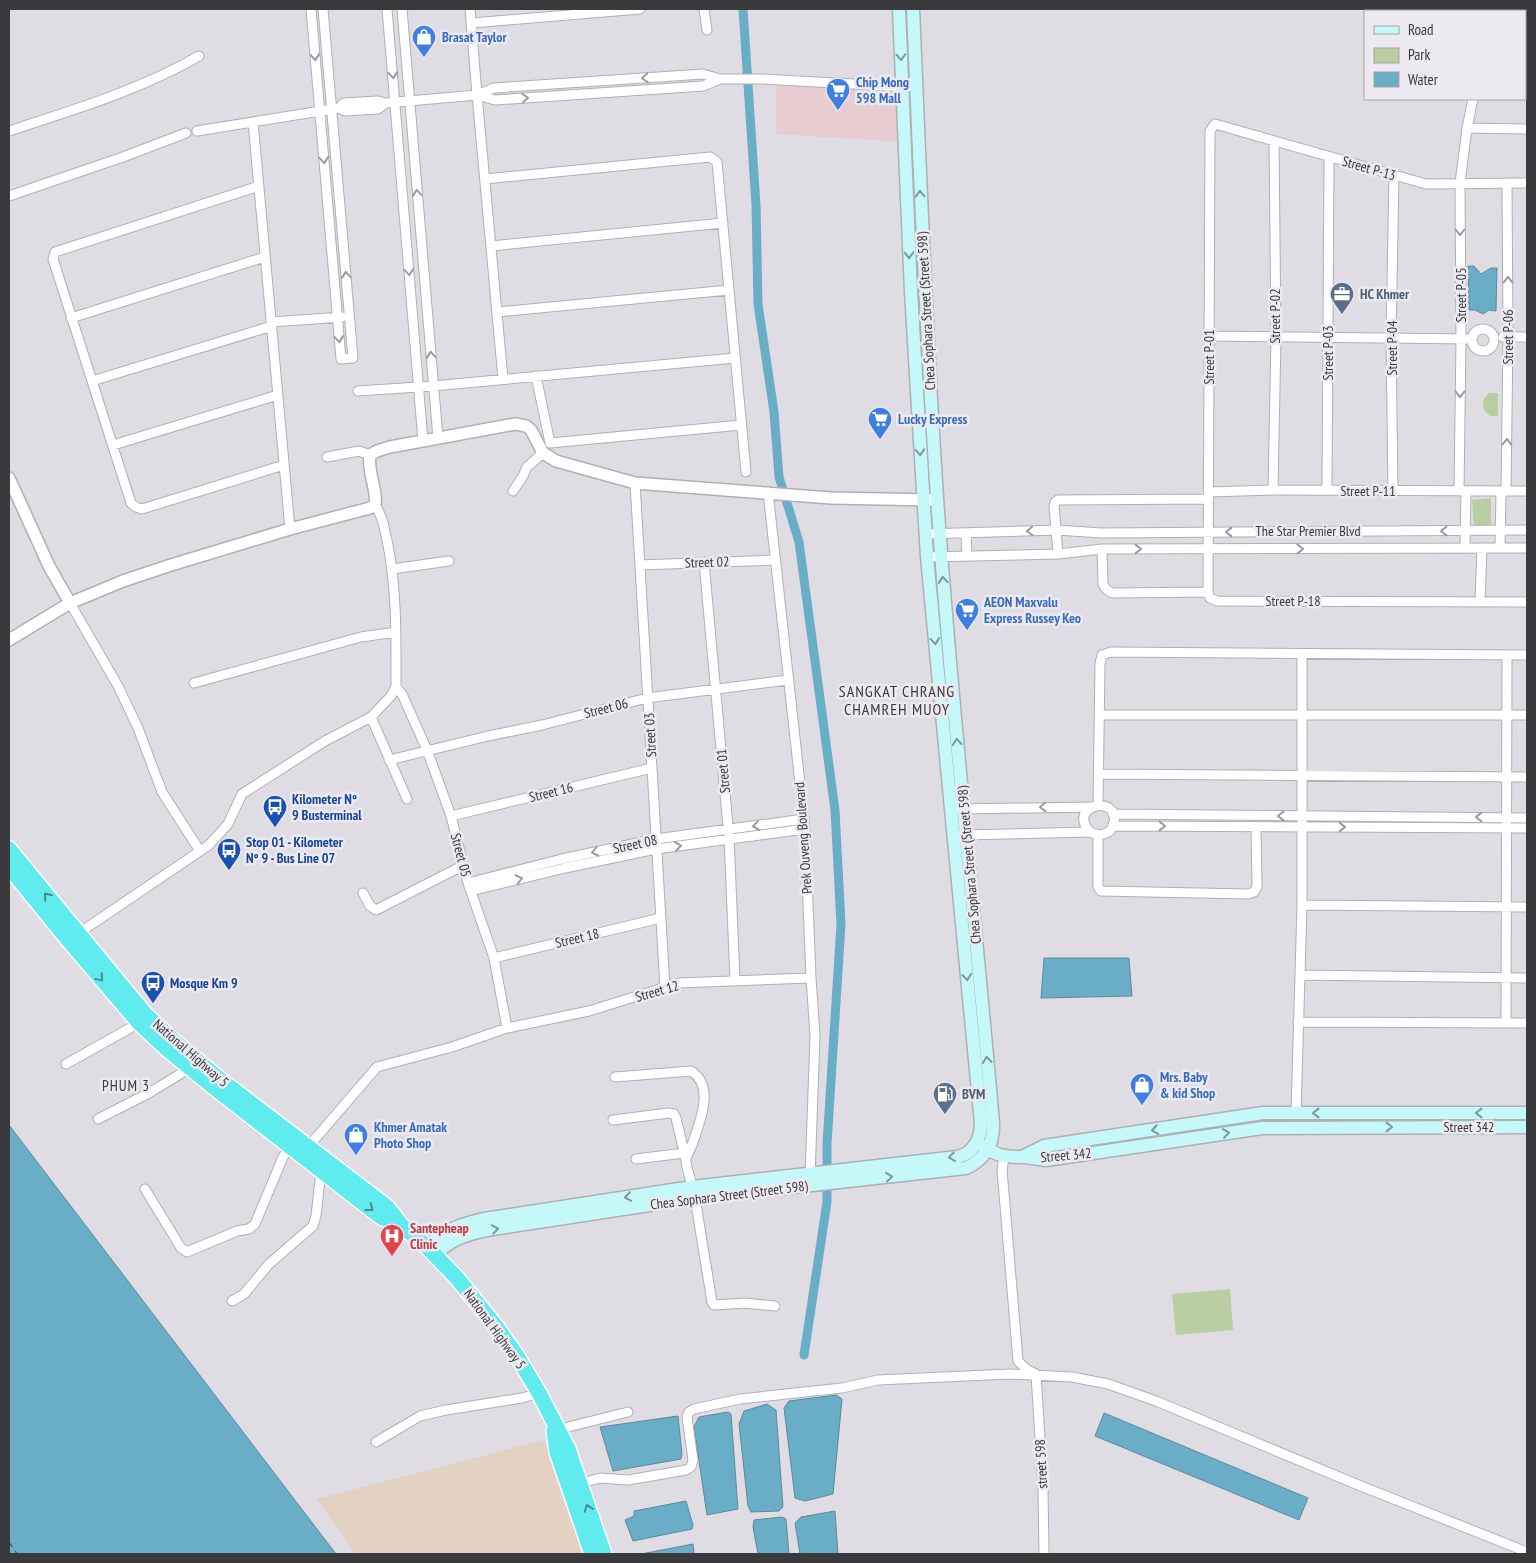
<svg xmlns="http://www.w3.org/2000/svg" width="1536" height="1563" font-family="'PT Sans Narrow',sans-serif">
<rect width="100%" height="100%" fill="#dfdde3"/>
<!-- commercial -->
<path fill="#e7cdd2" d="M776,81L899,88L901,142L776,134Z"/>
<!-- industrial -->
<path fill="#e3d1c1" d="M544,1440L583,1554H355L317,1499Z"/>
<!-- green -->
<path fill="#b8cea2" d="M1490,393H1498V416H1490L1484,410C1482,403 1483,397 1490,393Z
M1491,498V528L1474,527L1472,500Z
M1230,1289L1233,1330L1176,1335L1172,1294Z"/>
<!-- water -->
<path fill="#6aadc7" stroke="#5c8a9d" d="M1468,266H1474L1481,274L1491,268H1497L1496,311L1489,310L1483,314L1475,310H1469Z
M1044,958H1129L1132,996L1041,998Z
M9,1125L336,1554H9Z
M836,1395L842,1399L833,1494L805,1501L795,1498L784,1408L789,1401Z
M767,1404L776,1410L783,1507L779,1511L751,1512L748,1506L739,1424L744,1411Z
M728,1412L731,1414L738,1509L707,1515L694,1427L699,1417Z
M1104,1413L1308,1498L1299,1520L1095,1436Z
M678,1416L682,1454L681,1459L613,1471L600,1427Z
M686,1501L693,1525L692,1529L633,1541L625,1520L634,1516V1511Z
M835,1511L838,1554H800L795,1523L801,1517Z
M782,1517L786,1519L789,1554H758L753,1527L754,1520Z
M693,1544L694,1554H641Z"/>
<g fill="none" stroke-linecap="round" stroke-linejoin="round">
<!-- canal -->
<path stroke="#6aadc7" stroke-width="9" d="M743,9L756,205L758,304L774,412L779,477L799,542L835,810L841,924L827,1144V1202L804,1355"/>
<!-- ferry -->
<path stroke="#074557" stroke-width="1" stroke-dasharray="6 5" stroke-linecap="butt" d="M9,1542L17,1554"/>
<defs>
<path id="minor" d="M311,9L341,359L353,358L323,9
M387,9L423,441
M402,9L438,438
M470,9L477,95L503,379
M704,9L707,30
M1488,11V9
M472,23L640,9
M1525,45L1527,46
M1525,67H1527
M477,95L495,100L703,86L720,79
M378,101L386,103L378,109L345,111L339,108L344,103Z
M386,103L477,95L494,88L703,74L720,79H762L908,87
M253,122L290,529
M1467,128L1527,129
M9,131C73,110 140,90 199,56
M197,131L339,108
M485,179L710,157L717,162L746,472
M1527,183L1426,184L1215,124L1210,131L1208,592L1210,598L1217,601L1527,602
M259,186L55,252L53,259L131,503L136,507L142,509L284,465
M9,196L123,157L186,133
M491,246L723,223
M497,312L729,290
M71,318L265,257
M271,322L342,317
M1472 340a11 11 0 1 1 22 0a11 11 0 1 1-22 0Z
M1209,336L1472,339
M1503,337H1527
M536,376L550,443L741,425
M92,381L272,326
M358,391L433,386L735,358
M113,445L278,395
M327,457L359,451L370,455
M635,483L665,987
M1273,490L1276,337L1274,141
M1327,490L1329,157
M513,491L523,476L527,467L543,453
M1393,491L1391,338L1394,175
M1459,491L1461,339L1460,183L1467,128L1473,99
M1506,491L1508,337L1507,183
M768,492L805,829L811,978L815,1035L810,1177
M1209,492L1273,490L1527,491
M966,533L967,556
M925,534L1057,530L1101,533L1527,530
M1465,548L1466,491
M1500,548L1501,491
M1102,549L1103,584L1106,589L1112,593L1208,592
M1058,554L1054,506L1055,502L1058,500L1209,499
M927,557L1058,554L1102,549L1527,548
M704,562L729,837L735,980
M640,565L775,560
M392,569L449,561
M1480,602L1482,548
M70,603L118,686L138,728L162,792L200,851
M194,683L361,637L396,632
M396,687L402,694L427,750L451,816L468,883L494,958L507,1028
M1100,715H1527
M371,717L407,799
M389,760L488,736L542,725L647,698L788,680
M1099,774L1527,777
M1098,805L1100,664L1102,655L1111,652L1527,655
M958,809L1092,807
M1113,814L1527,818
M451,816L652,768
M1114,826L1527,828
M961,835L1090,832C1099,837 1112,835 1114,822C1119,794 1066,805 1090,832
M1098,835V887L1101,891L1248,894L1254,892L1257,887L1256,827
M468,883L562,859L656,839L804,819
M471,891L565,868L656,849L805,829
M363,893L370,906L376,910L464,865
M1302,905L1527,907
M76,935L209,845L228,824L242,794L325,741L371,717L391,696L396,687C396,638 397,593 388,545C384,529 384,519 375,505
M494,958L661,918
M1301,975L1527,978
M1298,1022L1527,1023
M1506,1023L1507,655
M66,1064L139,1023
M615,1077L691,1071C716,1086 699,1124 692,1145C690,1150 686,1156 686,1160C686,1168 691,1179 692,1187
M1296,1113L1302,905V654
M98,1119L149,1093L190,1068
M613,1120L669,1113L674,1114L676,1118L686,1160
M308,1147L377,1067L452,1047L507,1028L589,1011L679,983L811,978
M1004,1157L1002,1170L1018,1361L1026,1369L1036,1374L1043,1488L1044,1554
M636,1159L684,1153
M145,1189L181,1248L187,1252L237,1231L249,1229L255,1224L283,1157L290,1147
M695,1198L712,1302L714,1305L745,1303L775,1306
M232,1301L244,1294L269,1264L313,1226L316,1216L321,1171
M559,1433L568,1427L628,1412
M376,1442L420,1416L446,1410L522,1398L539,1393
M579,1484L600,1478L628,1480L686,1470L691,1467L693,1460L687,1417L689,1412L694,1409L740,1399L842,1388L878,1380L1009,1374L1072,1377L1108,1384L1156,1401L1356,1484L1527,1552"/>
<path id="tertiary" d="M9,478L49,566L70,603
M9,640L70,603L123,581L171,565L290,529L370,508L375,505C378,490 367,473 370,455L377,451L390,447L515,424L526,426L531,430L543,453L556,461L635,483L831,498L933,500"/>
<path id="secondary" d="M983,1146C997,1156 1005,1157 1021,1157C1029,1157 1038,1159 1046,1160L1262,1128L1527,1127
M1022,1157L1044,1146L1263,1113H1527
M427,1247C443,1230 462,1224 484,1219L692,1187L957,1157C973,1154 981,1139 981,1123L927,557L911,292L899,9
M435,1255C452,1238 465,1235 487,1230L695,1198L966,1168C985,1159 994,1144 993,1123C975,914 951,706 937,497C926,334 920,171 913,9"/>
<path id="trunk" d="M9,849L135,1002L146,1015L175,1042L222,1081L387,1207L402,1226L427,1247L457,1278L498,1329L517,1356L539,1393L568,1449L604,1554
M9,867L69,941L139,1023L168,1050L216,1089L381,1217L401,1225
M554,1431L557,1452L592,1554"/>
</defs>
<!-- minor casing -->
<use href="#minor" stroke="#b0afb4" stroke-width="11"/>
<!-- tertiary casing -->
<use href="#tertiary" stroke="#b0afb4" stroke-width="14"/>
<!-- secondary casing -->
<use href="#secondary" stroke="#b0afb4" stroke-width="15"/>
<!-- trunk casing -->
<use href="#trunk" stroke="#fff" stroke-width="18"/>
<!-- minor -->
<use href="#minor" stroke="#fff" stroke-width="9"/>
<!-- tertiary -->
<use href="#tertiary" stroke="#fff" stroke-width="11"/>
<!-- secondary -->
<use href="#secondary" stroke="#c4f8f9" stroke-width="12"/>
<!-- trunk -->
<use href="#trunk" stroke="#60ebef" stroke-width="15"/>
</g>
<!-- one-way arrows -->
<defs><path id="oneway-chevron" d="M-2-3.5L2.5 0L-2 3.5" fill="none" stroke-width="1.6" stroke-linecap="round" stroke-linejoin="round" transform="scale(1.25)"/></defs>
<g stroke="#9c9c9d">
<use href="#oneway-chevron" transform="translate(315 57) rotate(85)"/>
<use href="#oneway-chevron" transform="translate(393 75) rotate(85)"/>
<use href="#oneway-chevron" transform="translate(645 78) rotate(176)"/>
<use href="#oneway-chevron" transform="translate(525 98) rotate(-4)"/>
<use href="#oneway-chevron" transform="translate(324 160) rotate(85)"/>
<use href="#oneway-chevron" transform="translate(417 193) rotate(-95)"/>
<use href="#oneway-chevron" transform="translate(1460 232) rotate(90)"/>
<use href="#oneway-chevron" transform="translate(409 272) rotate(85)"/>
<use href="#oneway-chevron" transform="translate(346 275) rotate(-95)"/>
<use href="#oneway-chevron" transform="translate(1508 280) rotate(-90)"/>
<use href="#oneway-chevron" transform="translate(339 339) rotate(85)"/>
<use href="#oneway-chevron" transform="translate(431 355) rotate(-95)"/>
<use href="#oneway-chevron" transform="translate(1460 394) rotate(91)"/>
<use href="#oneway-chevron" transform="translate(1507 442) rotate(-89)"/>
<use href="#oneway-chevron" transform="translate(1030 531) rotate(178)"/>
<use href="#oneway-chevron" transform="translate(1444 531) rotate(180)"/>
<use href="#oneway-chevron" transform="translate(1229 532) rotate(180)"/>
<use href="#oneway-chevron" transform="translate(1138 549)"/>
<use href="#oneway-chevron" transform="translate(1300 549)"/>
<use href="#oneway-chevron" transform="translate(1043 807) rotate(179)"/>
<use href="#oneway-chevron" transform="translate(1281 816) rotate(-180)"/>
<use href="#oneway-chevron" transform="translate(1479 817) rotate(-180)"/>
<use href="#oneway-chevron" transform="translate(756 826) rotate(172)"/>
<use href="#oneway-chevron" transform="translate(1162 826)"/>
<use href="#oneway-chevron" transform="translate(1342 827)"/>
<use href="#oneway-chevron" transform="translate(678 846) rotate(-8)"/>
<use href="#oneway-chevron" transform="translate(595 852) rotate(168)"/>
<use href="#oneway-chevron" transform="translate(519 879) rotate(-14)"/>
</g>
<g stroke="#7f989a">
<use href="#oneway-chevron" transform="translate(901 57) rotate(87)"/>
<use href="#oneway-chevron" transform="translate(920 194) rotate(-92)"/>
<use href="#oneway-chevron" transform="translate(909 255) rotate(88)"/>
<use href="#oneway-chevron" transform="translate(920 452) rotate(86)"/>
<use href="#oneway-chevron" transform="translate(943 580) rotate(-95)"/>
<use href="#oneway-chevron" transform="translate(935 641) rotate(85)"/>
<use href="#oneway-chevron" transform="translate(957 742) rotate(-95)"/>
<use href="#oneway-chevron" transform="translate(967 977) rotate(84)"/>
<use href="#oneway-chevron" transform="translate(987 1060) rotate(-96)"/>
<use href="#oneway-chevron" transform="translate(1316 1113) rotate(-180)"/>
<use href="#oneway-chevron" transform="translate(1479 1113) rotate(-180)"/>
<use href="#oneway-chevron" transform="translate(1389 1127)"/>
<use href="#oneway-chevron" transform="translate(1155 1130) rotate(171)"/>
<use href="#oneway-chevron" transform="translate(1226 1133) rotate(-8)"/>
<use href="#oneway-chevron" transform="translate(952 1157) rotate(173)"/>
<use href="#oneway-chevron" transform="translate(889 1177) rotate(-6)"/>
<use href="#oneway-chevron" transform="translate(628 1197) rotate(171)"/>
<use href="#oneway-chevron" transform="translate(495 1229) rotate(-9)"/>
</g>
<g stroke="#4b898c">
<use href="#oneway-chevron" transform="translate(47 896) rotate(-129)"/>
<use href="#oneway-chevron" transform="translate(100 978) rotate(50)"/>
<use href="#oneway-chevron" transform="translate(370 1208) rotate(38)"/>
<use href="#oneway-chevron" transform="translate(588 1508) rotate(-109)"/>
</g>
<!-- icons -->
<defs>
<symbol id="shop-pin" viewBox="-11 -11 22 30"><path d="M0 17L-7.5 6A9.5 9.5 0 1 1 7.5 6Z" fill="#3f7fe0" stroke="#eceaf0"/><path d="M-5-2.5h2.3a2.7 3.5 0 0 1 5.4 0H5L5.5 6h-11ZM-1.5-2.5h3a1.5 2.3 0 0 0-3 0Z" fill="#fff"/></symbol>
<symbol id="supermarket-pin" viewBox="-11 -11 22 30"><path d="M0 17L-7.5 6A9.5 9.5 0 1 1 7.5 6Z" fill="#3f7fe0" stroke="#eceaf0"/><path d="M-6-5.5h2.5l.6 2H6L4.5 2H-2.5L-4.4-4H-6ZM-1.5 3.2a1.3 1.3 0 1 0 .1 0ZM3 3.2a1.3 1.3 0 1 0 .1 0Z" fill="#fff"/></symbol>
<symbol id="office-pin" viewBox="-11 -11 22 30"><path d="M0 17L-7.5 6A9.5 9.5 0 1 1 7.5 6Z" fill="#5c6f8a" stroke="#eceaf0"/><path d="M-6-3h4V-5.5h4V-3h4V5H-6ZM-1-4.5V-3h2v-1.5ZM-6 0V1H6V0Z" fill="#fff"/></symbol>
<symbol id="bus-pin" viewBox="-11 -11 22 30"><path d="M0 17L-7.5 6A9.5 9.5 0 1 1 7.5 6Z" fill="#1a4fb4" stroke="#eceaf0"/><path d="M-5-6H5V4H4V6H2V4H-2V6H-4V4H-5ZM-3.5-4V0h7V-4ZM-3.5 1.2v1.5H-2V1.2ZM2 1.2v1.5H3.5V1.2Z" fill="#fff"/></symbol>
<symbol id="fuel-pin" viewBox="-11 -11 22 30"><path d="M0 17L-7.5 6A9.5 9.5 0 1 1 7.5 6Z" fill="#5c6f8a" stroke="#eceaf0"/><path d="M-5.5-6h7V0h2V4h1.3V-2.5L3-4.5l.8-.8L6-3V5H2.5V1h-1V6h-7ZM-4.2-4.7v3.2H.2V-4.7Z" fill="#fff"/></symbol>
<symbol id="hospital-pin" viewBox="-11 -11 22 30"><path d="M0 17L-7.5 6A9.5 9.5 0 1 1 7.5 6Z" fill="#e0444e" stroke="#eceaf0"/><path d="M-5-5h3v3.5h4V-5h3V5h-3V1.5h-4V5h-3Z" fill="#fff"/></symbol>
</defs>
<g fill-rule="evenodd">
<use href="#shop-pin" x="410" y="23" width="28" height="38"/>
<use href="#supermarket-pin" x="824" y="76" width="28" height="38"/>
<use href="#office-pin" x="1328" y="280" width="28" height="38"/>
<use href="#supermarket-pin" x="866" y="405" width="28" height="38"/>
<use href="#supermarket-pin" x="953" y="596" width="28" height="38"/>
<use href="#bus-pin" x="261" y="793" width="28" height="38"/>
<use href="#bus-pin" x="215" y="836" width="28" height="38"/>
<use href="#bus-pin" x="139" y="969" width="28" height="38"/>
<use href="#shop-pin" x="1128" y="1071" width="28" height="38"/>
<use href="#fuel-pin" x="931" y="1080" width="28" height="38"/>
<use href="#shop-pin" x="342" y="1121" width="28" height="38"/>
<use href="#hospital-pin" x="378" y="1222" width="28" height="38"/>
</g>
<g text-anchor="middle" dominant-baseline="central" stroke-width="5" stroke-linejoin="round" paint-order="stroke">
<!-- shop labels -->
<g font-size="14" font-weight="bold" fill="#366cbe" stroke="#eceaf0" text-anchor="start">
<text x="442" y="37">Brasat Taylor</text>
<text x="856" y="82">Chip Mong<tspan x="856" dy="16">598 Mall</tspan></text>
<text x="898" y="419">Lucky Express</text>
<text x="984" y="602">AEON Maxvalu<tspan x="984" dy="16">Express Russey Keo</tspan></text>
<text x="1160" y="1077">Mrs. Baby<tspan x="1160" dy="16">&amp; kid Shop</tspan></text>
<text x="374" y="1127">Khmer Amatak<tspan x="374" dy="16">Photo Shop</tspan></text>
</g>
<!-- street labels -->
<g font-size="14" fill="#3a393b" stroke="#eceaf0">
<text transform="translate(1369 168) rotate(16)">Street P-13</text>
<text transform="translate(1461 295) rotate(-90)">Street P-05</text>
<text transform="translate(926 311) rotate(-93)">Chea Sophara Street (Street 598)</text>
<text transform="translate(1275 316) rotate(-90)">Street P-02</text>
<text transform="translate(1508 337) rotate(-90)">Street P-06</text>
<text transform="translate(1392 348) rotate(-90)">Street P-04</text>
<text transform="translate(1328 353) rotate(-90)">Street P-03</text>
<text transform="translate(1209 357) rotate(-90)">Street P-01</text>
<text x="1368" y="491">Street P-11</text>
<text x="1308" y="531">The Star Premier Blvd</text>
<text transform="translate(707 562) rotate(-2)">Street 02</text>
<text x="1293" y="601">Street P-18</text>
<text transform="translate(606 708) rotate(-14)">Street 06</text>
<text transform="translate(650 735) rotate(-93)">Street 03</text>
<text transform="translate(723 771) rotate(-95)">Street 01</text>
<text transform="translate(551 792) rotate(-14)">Street 16</text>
<text transform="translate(803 838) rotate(-94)">Prek Ouveng Boulevard</text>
<text transform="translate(635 844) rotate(-12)">Street 08</text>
<text transform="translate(461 855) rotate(75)">Street 05</text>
<text transform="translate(969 865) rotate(-95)">Chea Sophara Street (Street 598)</text>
<text transform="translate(577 938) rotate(-13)">Street 18</text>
<text transform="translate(657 991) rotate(-16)">Street 12</text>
<text transform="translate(191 1053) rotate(41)">National Highway 5</text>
<text x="1469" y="1127">Street 342</text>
<text transform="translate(1066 1155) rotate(-5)">Street 342</text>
<text transform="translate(729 1195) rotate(-7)">Chea Sophara Street (Street 598)</text>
<text transform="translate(495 1329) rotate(54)">National Highway 5</text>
<text transform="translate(1041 1464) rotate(-93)">street 598</text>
</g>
<!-- service labels -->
<g font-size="14" font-weight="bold" fill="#4e5e75" stroke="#eceaf0" text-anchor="start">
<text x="1360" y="294">HC Khmer</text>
<text x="962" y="1094">BVM</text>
</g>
<!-- transit labels -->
<g font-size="14" font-weight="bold" fill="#164399" stroke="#eceaf0" text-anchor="start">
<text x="292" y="799">Kilometer N°<tspan x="292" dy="16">9 Busterminal</tspan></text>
<text x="246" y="842">Stop 01 - Kilometer<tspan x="246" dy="16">N° 9 - Bus Line 07</tspan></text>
<text x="170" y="983">Mosque Km 9</text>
</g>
<!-- health labels -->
<g font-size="14" font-weight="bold" fill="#be3a42" stroke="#eceaf0" text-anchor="start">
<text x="410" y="1228">Santepheap<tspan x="410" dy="16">Clinic</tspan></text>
</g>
<!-- neighbourhood labels -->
<g font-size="15" letter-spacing="1" fill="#3a393b" stroke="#eceaf0">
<text x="126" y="1085">PHUM 3</text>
</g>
<!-- quarter labels -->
<g font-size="16" letter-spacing="1" fill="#3a393b" stroke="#eceaf0">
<text x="897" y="691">SANGKAT CHRANG<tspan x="897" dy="18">CHAMREH MUOY</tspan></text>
</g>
</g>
<!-- border -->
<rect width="1536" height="1563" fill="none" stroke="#3a393b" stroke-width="20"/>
<!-- legend -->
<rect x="1364" y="10" width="162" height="90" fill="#eceaf0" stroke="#a5a3a8"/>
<rect x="1374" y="26" width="25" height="8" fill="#c4f8f9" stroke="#a5a3a8"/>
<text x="1408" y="35" font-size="15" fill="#3a393b">Road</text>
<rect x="1374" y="48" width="25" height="15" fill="#b8cea2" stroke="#a5a3a8"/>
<text x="1408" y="60" font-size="15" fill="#3a393b">Park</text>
<rect x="1374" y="72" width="25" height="15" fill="#6aadc7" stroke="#a5a3a8"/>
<text x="1408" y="85" font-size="15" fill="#3a393b">Water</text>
</svg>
